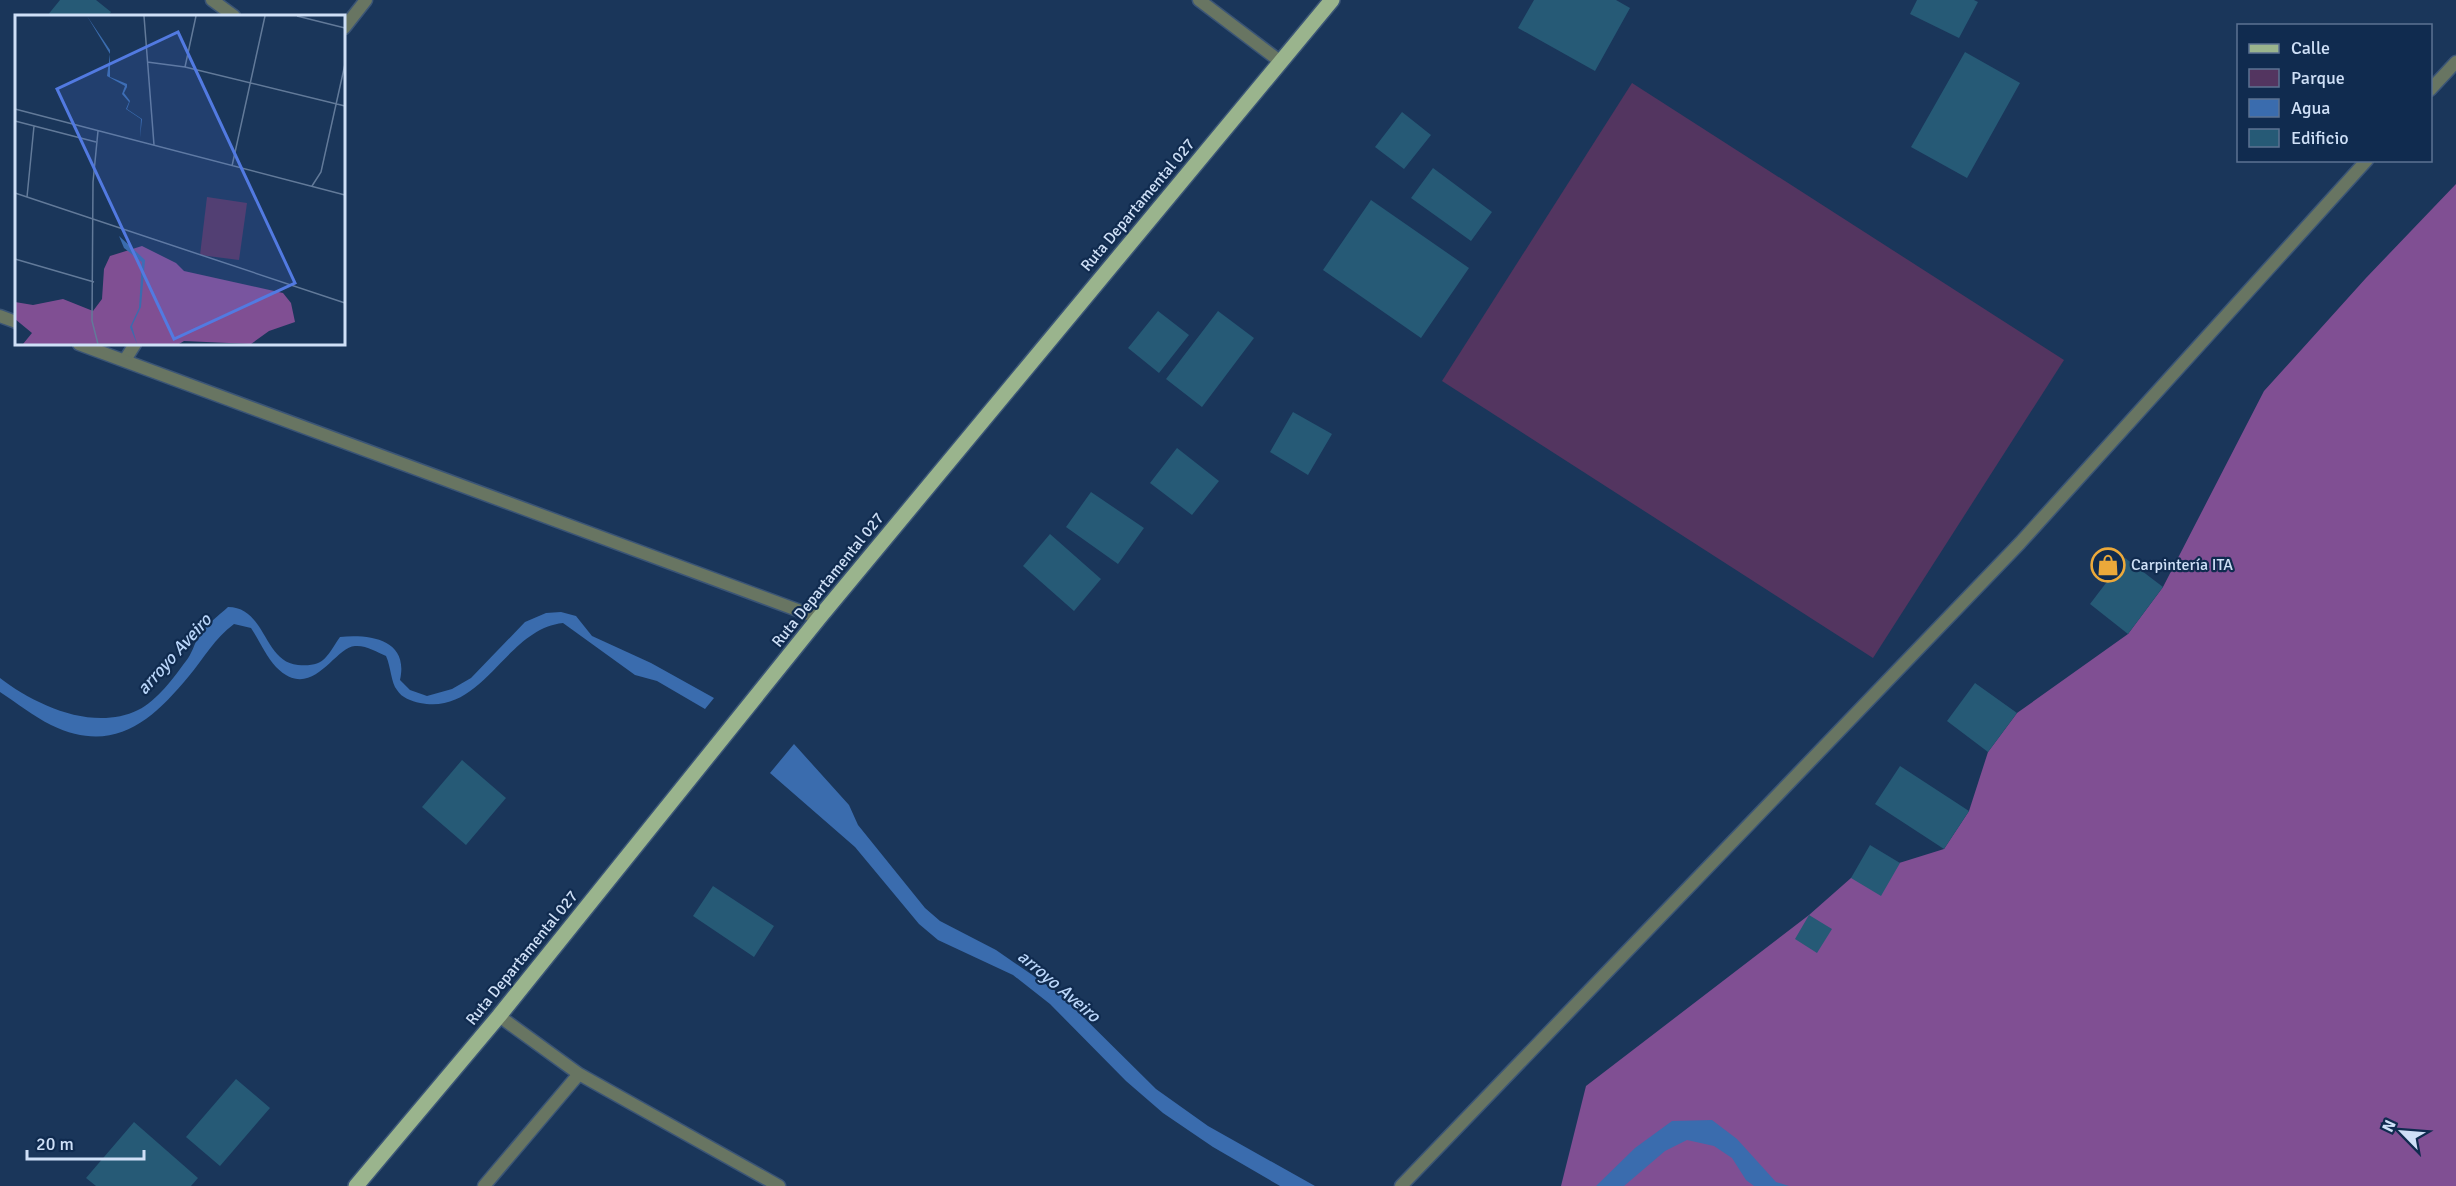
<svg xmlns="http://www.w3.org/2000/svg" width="2456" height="1186" font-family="Signika,sans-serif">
<rect width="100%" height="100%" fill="#1a365a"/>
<!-- green -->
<path fill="#533560" d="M1632,83L2064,360L1873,658L1442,381Z"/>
<!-- forest -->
<path fill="#804f93" d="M2456,184V1186H1561L1586,1086L1809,915L1851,878L1944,849L1969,811L1988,752L2017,713L2128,634L2163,587L2264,391L2366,278Z"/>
<!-- water -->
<path fill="#3a6cae" d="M228,607C266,607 263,662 298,665C325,667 326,657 340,637C371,634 409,640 400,680L410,690L427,696L452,689L471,678L525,622L546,613L561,612L576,616L592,636L651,663L714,698L705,709L657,681L635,675L563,623C505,629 484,716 420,703C411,701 402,698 397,690C391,683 391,667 386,656C377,652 366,645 355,646C333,648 312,703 276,667C266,656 259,640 251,628L234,624C215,638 204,658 189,676C151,722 113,755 51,725C33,716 17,703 0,692V678C35,705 93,732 138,710C157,701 174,677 186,661C192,654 194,644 199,636C206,625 218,616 228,607Z
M794,744L849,805L858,825L925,908L940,921L996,950L1060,994L1156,1089L1208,1126L1315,1186H1280L1213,1147L1163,1113L1126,1081L1050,1004L1013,975L938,940L919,924L855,847L770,773Z
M1712,1120L1737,1139L1776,1182L1789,1186H1754L1746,1180L1732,1158L1714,1146L1687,1140L1665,1151L1624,1186H1596L1635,1148L1672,1121Z"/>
<!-- building -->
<path fill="#265a76" d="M60,0H96L111,12L108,16H47Z
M1534,0H1616L1630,8L1595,71L1518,28Z
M1917,0H1974L1978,2L1959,38L1910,14Z
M1965,52L2020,83L1967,178L1911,147Z
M1402,112L1431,135L1404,169L1375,147Z
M1433,168L1492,212L1471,241L1411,198Z
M1371,200L1469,268L1421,338L1323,270Z
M1158,311L1189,335L1159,373L1128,348Z
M1218,311L1254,338L1202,407L1166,379Z
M1293,412L1332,434L1308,475L1270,452Z
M1177,448L1219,481L1192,515L1150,483Z
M1091,492L1144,528L1118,564L1066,527Z
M1050,534L1101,579L1074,611L1023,566Z
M2125,558L2163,587L2128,634L2090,604Z
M1975,683L2017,713L1988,752L1947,721Z
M462,760L506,798L466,845L422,807Z
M1900,766L1969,811L1944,849L1875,804Z
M1870,845L1900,863L1881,896L1851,878Z
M713,886L774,926L754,957L693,916Z
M1809,915L1832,929L1817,953L1795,939Z
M236,1079L270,1108L220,1166L186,1137Z
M134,1122L198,1178L191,1186H96L86,1178Z"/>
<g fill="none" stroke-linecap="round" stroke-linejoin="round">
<defs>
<path id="minor" d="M212,0L234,16
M1199,0L1281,62
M344,28L366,0
M2430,90L2456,62
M125,360L135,344
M499,1016L579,1074L779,1186
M484,1186L579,1074
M1401,1186L2020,543L2367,160"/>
<path id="tertiary" d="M0,316L16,322
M79,344L819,618"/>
<path id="primary" d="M356,1186L499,1016L819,618L1332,0"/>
</defs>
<!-- minor casing -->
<use href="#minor" stroke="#3b5576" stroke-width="15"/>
<!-- tertiary casing -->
<use href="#tertiary" stroke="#3b5576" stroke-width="15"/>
<!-- primary casing -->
<use href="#primary" stroke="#3b5576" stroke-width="18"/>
<!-- minor -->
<use href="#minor" stroke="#687562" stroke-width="12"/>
<!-- tertiary -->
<use href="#tertiary" stroke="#687562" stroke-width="12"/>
<!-- primary -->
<use href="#primary" stroke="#9ab48d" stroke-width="15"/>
</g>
<!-- icons -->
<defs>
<symbol id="shop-ring" viewBox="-11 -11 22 22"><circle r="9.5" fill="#102b4f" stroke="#eca93a" stroke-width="1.5"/><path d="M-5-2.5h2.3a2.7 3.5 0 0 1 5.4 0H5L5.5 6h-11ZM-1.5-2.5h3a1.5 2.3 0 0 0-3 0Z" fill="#eca93a"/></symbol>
</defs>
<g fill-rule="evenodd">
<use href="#shop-ring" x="2089" y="546" width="38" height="38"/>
</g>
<g text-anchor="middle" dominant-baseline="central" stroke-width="4.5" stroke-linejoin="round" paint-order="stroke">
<!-- street labels -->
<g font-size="16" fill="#cfe0f7" stroke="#102b4f">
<text transform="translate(1138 205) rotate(-50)">Ruta Departamental 027</text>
<text transform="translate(828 580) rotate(-51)">Ruta Departamental 027</text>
<text transform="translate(522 958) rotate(-51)">Ruta Departamental 027</text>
</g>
<!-- poi labels -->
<g font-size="16" fill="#cfe0f7" stroke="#102b4f" text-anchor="start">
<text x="2131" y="565">Carpintería ITA</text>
</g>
<!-- water labels -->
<g font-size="18" font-style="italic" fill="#bad6fa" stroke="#102b4f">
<text transform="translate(174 654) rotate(-48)">arroyo Aveiro</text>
<text transform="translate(1059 986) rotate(40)">arroyo Aveiro</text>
</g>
</g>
<!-- overview -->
<g transform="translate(15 15)">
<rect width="330" height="330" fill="#1a365a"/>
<path d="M192,182L232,188L224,245L185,240Z" fill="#533560"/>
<path d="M127,231L161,248L169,256L268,278L276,288L280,307L254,316L236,329L169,326L164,329H8L17,318L0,304V287L18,290L48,284L78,296L87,284L89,254L95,241Z" fill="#804f93"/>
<path d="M72,1L95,35V62L112,69V72L109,78L115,86L112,94L127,104L125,123L126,104L111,94L114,87L107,79L110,71L92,61L95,39ZM104,221L130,245L126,292L117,311L122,329L115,312L124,293L127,247L109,233Z" fill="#3a6cae"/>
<path fill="none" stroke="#627a99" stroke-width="1.5" d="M129,1L139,130M282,1L330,13M132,47L170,52L330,91M170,52L181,1M0,94L330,180M0,106L81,127M83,116L78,167L77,306L83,329M217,151L250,1M297,171L306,157L330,49M0,178L330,288M12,182L19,111M0,244L79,267"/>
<path fill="#527ae1" fill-opacity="0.15" stroke="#527ae1" stroke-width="3" d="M163,17L280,268L159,324L42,74Z"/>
<rect width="330" height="330" fill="none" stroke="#cfe0f7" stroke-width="3"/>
</g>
<!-- legend -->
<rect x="2237" y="24" width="195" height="138" fill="#102b4f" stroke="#5c7392" stroke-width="1.5"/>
<rect x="2249" y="44" width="30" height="9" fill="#9ab48d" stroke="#5c7392" stroke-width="1.5"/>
<text x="2291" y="54" font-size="18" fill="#cfe0f7">Calle</text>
<rect x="2249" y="69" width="30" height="18" fill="#533560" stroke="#5c7392" stroke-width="1.5"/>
<text x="2291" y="84" font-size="18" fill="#cfe0f7">Parque</text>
<rect x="2249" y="99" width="30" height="18" fill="#3a6cae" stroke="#5c7392" stroke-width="1.5"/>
<text x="2291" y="114" font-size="18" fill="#cfe0f7">Agua</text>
<rect x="2249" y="129" width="30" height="18" fill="#265a76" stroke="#5c7392" stroke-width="1.5"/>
<text x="2291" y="144" font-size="18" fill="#cfe0f7">Edificio</text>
<!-- north arrow -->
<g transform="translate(2402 1132) rotate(295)" stroke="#102b4f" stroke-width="4.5" paint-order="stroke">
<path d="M0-4.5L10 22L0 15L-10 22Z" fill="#cfe0f7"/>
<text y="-9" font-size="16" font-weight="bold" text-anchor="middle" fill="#cfe0f7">N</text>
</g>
<!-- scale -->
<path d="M27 1150v9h117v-9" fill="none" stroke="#cfe0f7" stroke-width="3"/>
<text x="36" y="1150" font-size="18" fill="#cfe0f7" stroke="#102b4f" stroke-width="4.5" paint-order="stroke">20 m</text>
</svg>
